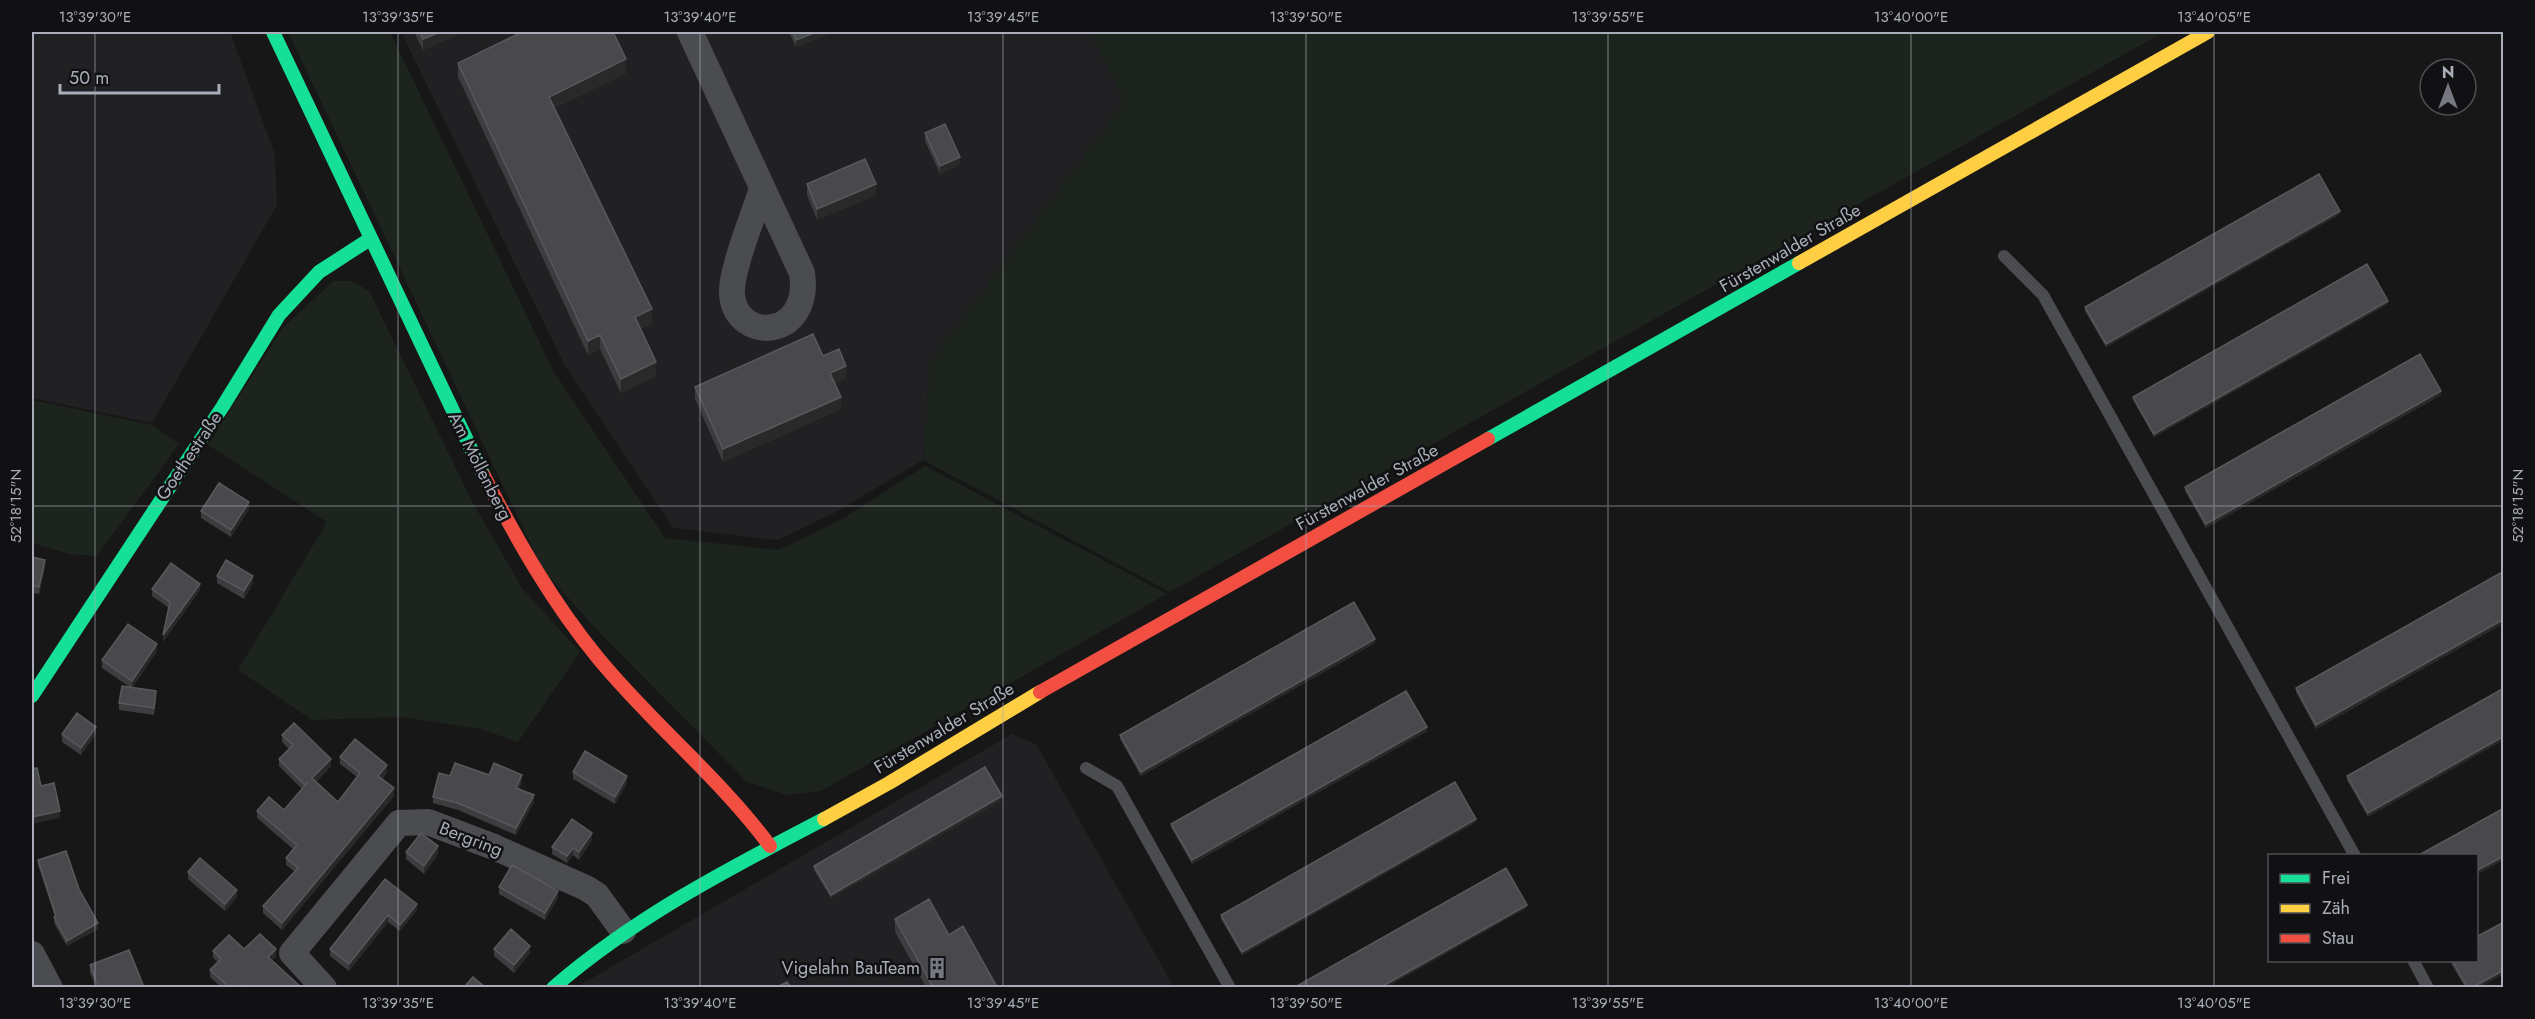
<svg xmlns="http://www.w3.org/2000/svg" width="2535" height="1019" font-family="Jost,sans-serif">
<rect width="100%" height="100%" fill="#171717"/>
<!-- built -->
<path fill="#212123" d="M32,32H230L275,155L277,205L152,423L32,398Z
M401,32H1090L1124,103L930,361L923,460L836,512L778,540L673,528L565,366Z
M1012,734L1036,744L1174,987L575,988Z"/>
<!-- green -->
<path fill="#1d241e" d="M288,32H390L554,372L665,538L779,550L842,519L925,466L1167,594L821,791L787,795L746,781L598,631L543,570Z
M1090,32H2164L1170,592L923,460L930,361L1124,103Z
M333,281H352L369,291L473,503L522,588L580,652L518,742L480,729L402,717L312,720L238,670L327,522L208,445L282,329Z
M32,400L152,425L179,444L97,556L69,554L32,543Z"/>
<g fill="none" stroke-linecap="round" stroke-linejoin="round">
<!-- lane -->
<path stroke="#4b4c50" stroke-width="12" d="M2004,256L2043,295L2355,856
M1086,768L1117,786L1230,988
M2413,960L2428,988"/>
<!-- street -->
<path stroke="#4b4c50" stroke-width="26" d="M690,32L802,273C812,339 737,344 732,295C730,272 754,214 762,189
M32,954L50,988
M324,988L292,953L399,823L428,822L494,847L586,888L597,895L623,931"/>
<!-- fast -->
<path stroke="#16e098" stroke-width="14" d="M273,32L484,476
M1488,439L1799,263
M32,696L223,406L279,315L319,272L370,239
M553,988C635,917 728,869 824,819"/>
<!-- slow -->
<path stroke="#ffcf43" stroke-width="14" d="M1799,263L2208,32
M824,819L889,783L1040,692"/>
<!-- jam -->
<path stroke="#f24e42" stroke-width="14" d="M484,476C517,540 552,602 598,658C652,724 719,777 770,846
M1040,692L1488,439"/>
</g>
<!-- wall -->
<path fill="#3d3d3f" d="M414,32H463L423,50Z
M789,32H833L796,47Z
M458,63L626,73L554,108L652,323L640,329L656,376L621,393L600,349L588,355L458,77Z
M925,133L960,164L940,174L925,141Z
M807,184L876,195L817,220L807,195Z
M2340,214L2106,347L2085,311V307Z
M2388,304L2154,437L2133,400V397Z
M823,356L846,378L835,383L841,409L723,462L695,399V387Z
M2441,395L2206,528L2185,491V487Z
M249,509L231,537L201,518V511Z
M32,557L45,567L39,594L32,593Z
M2504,571V623L2316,729L2296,692V688Z
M217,576L253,583L244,599L217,583Z
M152,589L200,590L163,642L169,608L152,596Z
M1375,643L1141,776L1120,739V735Z
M157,651L132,688L156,699L154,715L119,710V703L131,688L102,668V660Z
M2504,688L2368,817L2347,780V776Z
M1427,731L1192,864L1171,827V824Z
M62,734H96L81,755L62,742Z
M282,735L331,766L316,782L338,802L357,777L340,764V757L387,772L382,779L394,796L282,930L263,913V906L295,872L286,865V858L293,849L257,818V811L284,810L302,789L279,766V759L289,749L282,742Z
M573,772L627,783L615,804L573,779Z
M489,775L522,781L519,789L534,802L516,835L458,810L433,803V797L450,776Z
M1002,800L831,898L814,870V866Z
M1476,822L1242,955L1221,919V915Z
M592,840L579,860L573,855L567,863L552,854V847Z
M406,852L438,854L424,874L406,859Z
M38,860L79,889L98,929L67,946L54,923V917H55L38,865Z
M188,872L237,897L225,911L188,879Z
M385,879L417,910L400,931L388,922L349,971L330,956V949Z
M499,887L558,898L545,920L499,894Z
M895,919L949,935L997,987H926L895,932Z
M244,949L276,956L272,960L301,987H221L210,977V970L218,962L213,958V951Z
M494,949L530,953L514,973L494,956Z
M2449,960H2476L2480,987H2465Z
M90,965L144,987H96L90,973Z"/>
<!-- shaded-wall -->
<path fill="#29292a" d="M440,32H463L423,50V39Z
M816,32H833L796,47V40Z
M626,59V73L549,110V97Z
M960,157V164L940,174V166Z
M876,184V195L817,220V209Z
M2340,211V214L2106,347V344Z
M2388,301V304L2154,437V434Z
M652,309V323L635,331V317Z
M600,335V349L588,355V341Z
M656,362V376L621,393V379Z
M846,366V378L830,385V373Z
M2441,391V395L2206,528V524Z
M841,397V409L723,462V449Z
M249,502V509L231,537V530Z
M45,560V567L39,594V587Z
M253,576V583L244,599V591Z
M200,584V590L163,642V635Z
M2504,619V623L2316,729V725Z
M1375,639V643L1141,776V772Z
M157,644V651L132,688V681Z
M96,727V734L81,755V748Z
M1427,727V731L1192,864V860Z
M2504,736V740L2368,817V813Z
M331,759V766L312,785V778Z
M387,765V772L378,783V776Z
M522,775V781L516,795V788Z
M627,776V783L615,804V797Z
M394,788V796L282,930V923Z
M534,795V802L516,835V828Z
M1002,796V800L831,898V895Z
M60,811V818L32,824V817Z
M1476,819V822L1242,955V952Z
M592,833V840L579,860V852Z
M438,846V854L424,874V866Z
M573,848V855L567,863V856Z
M2504,856V860L2476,875V871Z
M237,890V897L225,911V904Z
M558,891V898L545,920V913Z
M417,904V910L400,931V925Z
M1527,905V908L1387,987H1381Z
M388,915V922L349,971V964Z
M98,923V929L67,946V941Z
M530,946V953L514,973V965Z
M276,949V956L268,964V957Z
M2504,970V974L2480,987H2473Z"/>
<!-- building -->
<path fill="#49494c" stroke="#58595d" stroke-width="1.5" d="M420,32H440L423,39Z
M522,32H613L626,59L549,97L652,309L635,317L656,362L621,379L600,335L588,341L458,63Z
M793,32H816L796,40Z
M945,124L960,157L940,166L925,133Z
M865,159L876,184L817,209L807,184Z
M2319,174L2340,211L2106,344L2085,307Z
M2367,264L2388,301L2154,434L2133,397Z
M813,334L823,356L839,349L846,366L830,373L841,397L723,449L695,387Z
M2420,354L2441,391L2206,524L2185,487Z
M219,483L249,502L231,530L201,511Z
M32,557L45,560L39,587L32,585Z
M226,560L253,576L244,591L217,576Z
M171,563L200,584L163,635L170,602L152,589Z
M2504,571V619L2316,725L2296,688Z
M1354,602L1375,639L1141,772L1120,735Z
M128,624L157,644L132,681L102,660Z
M122,686L156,691L154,708L119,703Z
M2504,688V736L2368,813L2347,776Z
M1406,691L1427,727L1192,860L1171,824Z
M77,713L96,727L81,748L62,734Z
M294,723L331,759L312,778L338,802L360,773L340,757L355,739L387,765L378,776L394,788L282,923L263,906L298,868L286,858L297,845L257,811L269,797L284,810L308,782L305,785L279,759L293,745L282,735Z
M585,751L627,776L615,797L573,772Z
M455,763L489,775L494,763L522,775L516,788L534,795L516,828L458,803L433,797L439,773L450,776Z
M985,767L1002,796L831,895L814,866Z
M37,768L41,786L54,783L60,811L32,817V769Z
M1455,782L1476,819L1242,952L1221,915Z
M2504,808V856L2476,871V855H2419Z
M572,819L592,833L579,852L573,848L567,856L552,847Z
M421,833L438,846L424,866L406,852Z
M66,851L79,889L98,923L67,941L54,917L56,916L38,860Z
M200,858L237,890L225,904L188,872Z
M512,865L558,891L545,913L499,887Z
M1506,868L1527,905L1381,987H1295Z
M385,879L417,904L400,925L388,915L349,964L330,949Z
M929,899L949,935L963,926L997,987H933L895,919Z
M2504,922V970L2473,987H2467L2452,960H2476V937Z
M511,929L530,946L514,965L494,949Z
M260,934L276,949L268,957L301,987H244L241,985L238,987H229L210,970L221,959L213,951L229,935L244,949Z
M129,950L144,987H99L90,965Z
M473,977L485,987H464Z
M787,982L791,987H777Z"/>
<!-- ticks -->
<path fill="none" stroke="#a8adb8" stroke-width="1.5" stroke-opacity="0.45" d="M95,32V988M398,32V988M700,32V988M1003,32V988M1306,32V988M1608,32V988M1911,32V988M2214,32V988M32,506H2504"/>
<!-- icons -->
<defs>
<symbol id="building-bare" viewBox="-9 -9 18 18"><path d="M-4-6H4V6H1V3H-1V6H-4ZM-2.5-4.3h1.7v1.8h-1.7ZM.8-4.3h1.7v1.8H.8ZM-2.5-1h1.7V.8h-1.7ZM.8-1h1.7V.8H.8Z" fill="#757880" stroke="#111113" stroke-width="2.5" paint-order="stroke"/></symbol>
</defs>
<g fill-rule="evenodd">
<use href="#building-bare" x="922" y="953" width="30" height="30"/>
</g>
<g text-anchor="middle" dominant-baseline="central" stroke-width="5" stroke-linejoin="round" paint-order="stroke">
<!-- street labels -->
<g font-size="18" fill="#a8adb8" stroke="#111113">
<text transform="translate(1790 248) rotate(-30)">Fürstenwalder Straße</text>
<text transform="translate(189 456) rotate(-56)">Goethestraße</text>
<text transform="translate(480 466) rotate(63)">Am Möllenberg</text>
<text transform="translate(1367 487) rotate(-29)">Fürstenwalder Straße</text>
<text transform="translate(944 728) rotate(-31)">Fürstenwalder Straße</text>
<text transform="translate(471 839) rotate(21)">Bergring</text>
</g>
<!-- poi labels -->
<g font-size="18" fill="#a8adb8" stroke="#111113" text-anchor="end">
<text x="920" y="968">Vigelahn BauTeam</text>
</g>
</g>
<!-- border -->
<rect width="2535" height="1019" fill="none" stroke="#111113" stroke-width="66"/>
<!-- legend -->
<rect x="2268" y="854" width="210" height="108" fill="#111113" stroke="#4d4f55" stroke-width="1.5"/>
<rect x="2280" y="874" width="30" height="9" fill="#16e098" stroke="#4d4f55" stroke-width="1.5"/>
<text x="2322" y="884" font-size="18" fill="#a8adb8">Frei</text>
<rect x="2280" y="904" width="30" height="9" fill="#ffcf43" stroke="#4d4f55" stroke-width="1.5"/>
<text x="2322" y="914" font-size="18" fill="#a8adb8">Zäh</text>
<rect x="2280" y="934" width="30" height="9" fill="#f24e42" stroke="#4d4f55" stroke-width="1.5"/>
<text x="2322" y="944" font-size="18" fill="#a8adb8">Stau</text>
<!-- north arrow -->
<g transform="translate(2448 87)"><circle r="28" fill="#111113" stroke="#4d4f55" stroke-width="1.5"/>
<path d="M0-4.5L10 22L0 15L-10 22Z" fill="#757880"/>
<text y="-9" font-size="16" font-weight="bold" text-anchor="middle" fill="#a8adb8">N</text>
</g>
<!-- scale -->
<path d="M60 84v9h159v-9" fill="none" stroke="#a8adb8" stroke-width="3"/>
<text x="69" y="84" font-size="18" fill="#a8adb8" stroke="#111113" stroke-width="4.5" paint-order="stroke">50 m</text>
<rect x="33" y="33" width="2469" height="953" fill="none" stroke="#a8adb8" stroke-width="2"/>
<g font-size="15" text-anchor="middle" fill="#a8adb8">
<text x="95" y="22">13°39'30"E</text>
<text x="398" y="22">13°39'35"E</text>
<text x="700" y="22">13°39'40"E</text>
<text x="1003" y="22">13°39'45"E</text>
<text x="1306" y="22">13°39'50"E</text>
<text x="1608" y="22">13°39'55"E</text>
<text x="1911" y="22">13°40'00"E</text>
<text x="2214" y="22">13°40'05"E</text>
<text transform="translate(16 506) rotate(-90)" y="5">52°18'15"N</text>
<text transform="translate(2518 506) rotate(-90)" y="5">52°18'15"N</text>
<text x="95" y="1008">13°39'30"E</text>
<text x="398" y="1008">13°39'35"E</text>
<text x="700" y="1008">13°39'40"E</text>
<text x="1003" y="1008">13°39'45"E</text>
<text x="1306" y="1008">13°39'50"E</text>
<text x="1608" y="1008">13°39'55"E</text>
<text x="1911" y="1008">13°40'00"E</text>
<text x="2214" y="1008">13°40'05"E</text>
</g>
</svg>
